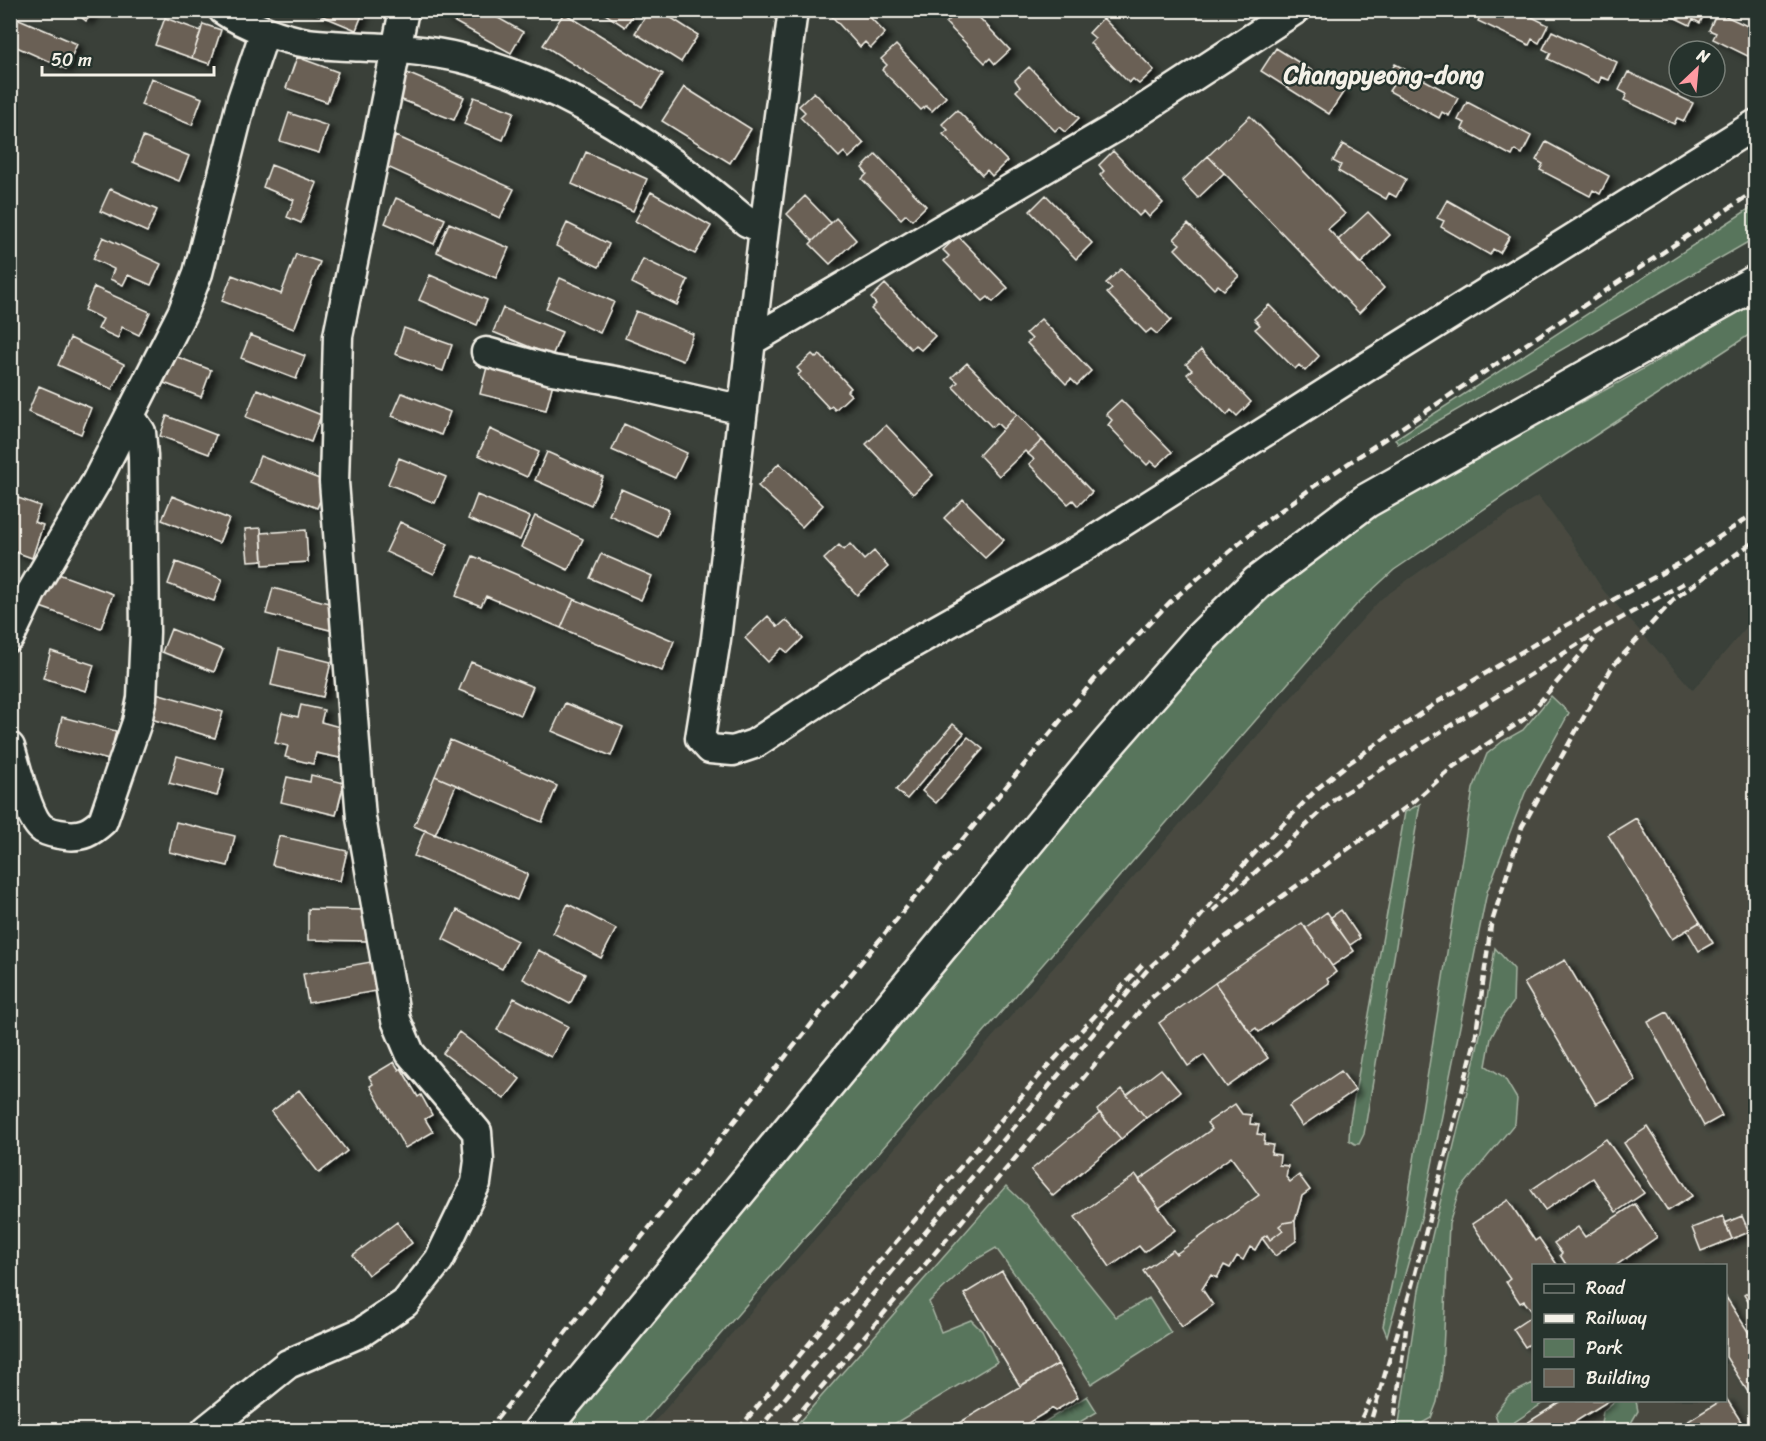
<svg xmlns="http://www.w3.org/2000/svg" width="1766" height="1441" font-family="Sriracha,sans-serif">
<defs>
<filter id="shadow"><feDropShadow dx="6" dy="4" stdDeviation="3" flood-color="#0009"/></filter>
</defs>
<rect width="100%" height="100%" fill="#3a4039"/>
<filter id="ink" filterUnits="userSpaceOnUse"><feTurbulence type="fractalNoise" baseFrequency=".0167" numOctaves="2"/><feDisplacementMap in="SourceGraphic" scale="12" xChannelSelector="R" yChannelSelector="G"/><feConvolveMatrix kernelMatrix="1 2 1 2 8 2 1 2 1" color-interpolation-filters="sRGB"/></filter>
<g filter="url(#ink)">
<!-- built -->
<path fill="#484a41" fill-rule="evenodd" d="M1538,496L1569,537L1603,590L1693,690L1755,617V1430H647L1288,701L1381,599L1447,552ZM1534,1266H1726V1400H1534Z"/>
<!-- green -->
<path fill="#58755c" stroke="#a6b3a2" stroke-width="1.5" d="M1755,205V238L1398,444L1395,439Z
M1755,302V331L1527,480L1394,570L1357,604L637,1430H562L1175,689C1236,627 1300,565 1372,515C1443,466 1526,431 1603,391C1655,364 1705,331 1755,302Z
M1551,696L1569,713L1525,793L1487,892L1422,1215L1387,1336L1383,1326L1404,1223L1473,789L1487,754L1503,741L1523,730Z
M1420,804L1364,1134L1359,1144H1355L1349,1140L1350,1121L1405,812Z
M1495,948L1514,969L1513,1003L1502,1017L1491,1038L1486,1066L1504,1077L1517,1099L1515,1123L1459,1191L1449,1224L1442,1372L1437,1402L1431,1418L1410,1430H1398L1419,1290L1476,1054L1486,1005Z
M1006,1186L1026,1205L1116,1317L1149,1298L1171,1333L1091,1384L1072,1354L996,1248L970,1263L929,1302L941,1332L971,1320L982,1331L997,1362L884,1430H792Z
M1533,1383L1534,1400L1546,1401L1510,1425L1498,1424L1495,1413L1509,1395Z
M1087,1396L1097,1412L1066,1430H1031Z
M1615,1401H1636L1638,1411L1627,1430H1605L1601,1424L1603,1411Z"/>
<!-- building -->
<path fill="#6a6054" stroke="#f4f1e8" stroke-width="1.5" filter="url(#shadow)" d="M72,10H95L86,21Z
M308,10H364L356,30Z
M447,10H484L523,32L511,53L444,16Z
M599,10H636L625,27Z
M649,10H659L698,35L681,62L635,33Z
M826,10H863L885,33L871,48L865,42L860,47Z
M947,10H972L1010,50L995,64L990,58L985,63L946,23L951,18L945,12Z
M1474,10H1518L1548,25L1539,43L1532,39L1529,45L1478,21L1481,15Z
M1659,10H1706L1700,23L1693,19L1690,25Z
M1717,12L1756,30V60L1713,39L1716,33L1709,30Z
M564,13L663,74L642,107L543,45Z
M165,18L201,31L192,58L155,45Z
M1103,18L1154,70L1139,84L1133,79L1129,83L1090,43L1095,38L1089,33Z
M19,19L77,44L66,69L10,44V39Z
M203,24L221,30L210,64L192,58Z
M1552,31L1617,62L1609,80L1601,77L1599,83L1548,59L1551,53L1543,49Z
M896,45L946,97L932,111L926,106L921,110L882,70L887,65L881,59Z
M1276,48L1344,91L1329,114L1261,71Z
M297,57L338,72L327,102L286,88Z
M1395,64L1458,98L1449,116L1442,112L1439,118L1389,91L1393,85L1385,82Z
M1029,67L1079,118L1065,132L1059,127L1055,131L1016,91L1020,87L1015,80Z
M1628,72L1693,103L1684,121L1677,118L1674,124L1624,100L1627,94L1619,90Z
M407,73L464,97L454,120L397,98Z
M151,78L202,98L192,125L141,105Z
M684,87L751,129L730,163L662,121Z
M814,92L864,144L849,158L844,152L839,157L800,117L805,112L799,106Z
M474,97L514,112L503,140L464,124Z
M1467,102L1531,136L1522,154L1515,150L1512,156L1462,129L1465,123L1458,120Z
M957,110L1007,161L992,176L987,170L982,175L943,134L948,130L942,124Z
M289,113L328,126L319,153L280,141Z
M1250,116L1345,214L1328,229L1384,288L1359,313L1208,156Z
M396,136L514,189L500,218L383,165Z
M143,137L189,156L179,181L133,162Z
M1546,142L1609,176L1600,194L1593,190L1590,196L1540,170L1543,164L1536,160Z
M1343,144L1406,179L1396,197L1389,193L1386,199L1338,171L1341,165L1333,161Z
M1113,151L1163,203L1149,217L1144,211L1139,216L1100,175L1104,171L1099,165Z
M586,152L647,179L633,211L572,184Z
M876,154L926,206L912,220L906,214L901,219L862,179L867,174L862,168Z
M1208,156L1224,173L1198,198L1182,181Z
M271,165L317,183L301,223L287,217L294,200L263,187Z
M110,189L157,210L147,232L100,211Z
M651,192L711,226L695,254L635,221Z
M1046,195L1092,243L1076,259L1030,211Z
M805,196L831,223L813,241L787,214Z
M396,198L445,219L434,244L385,223Z
M1447,200L1510,236L1500,253L1493,249L1490,255L1441,227L1444,221L1437,218Z
M1368,212L1390,235L1360,264L1338,240Z
M836,218L856,240L830,264L810,244Z
M449,223L509,248L496,278L437,252Z
M567,223L609,244L599,267L556,246Z
M1188,224L1239,276L1224,290L1218,285L1214,289L1175,249L1180,244L1174,239Z
M958,236L1008,288L993,302L988,297L983,301L944,261L949,256L943,250Z
M103,237L161,264L151,285L128,275L123,285L110,279L114,269L93,259Z
M296,254L320,262L294,329L222,301L232,275L281,294Z
M643,259L688,280L677,305L632,283Z
M1121,269L1171,320L1157,334L1151,329L1146,333L1107,293L1112,289L1106,283Z
M430,275L487,300L477,325L419,300Z
M560,278L614,302L600,333L546,308Z
M885,284L935,336L921,350L915,345L911,349L871,309L876,304L871,298Z
M94,287L150,312L139,335L122,327L118,338L98,329L103,319L84,310Z
M1269,305L1319,356L1305,371L1299,365L1295,369L1255,329L1260,325L1254,319Z
M503,308L562,332L552,356L493,332Z
M636,311L693,334L683,361L625,338Z
M1041,319L1091,371L1077,385L1071,379L1066,384L1027,343L1032,339L1026,333Z
M404,328L452,345L443,371L395,354Z
M250,335L305,356L296,379L241,358Z
M70,338L124,364L112,389L58,365Z
M1201,350L1251,402L1237,416L1231,410L1227,415L1187,374L1192,370L1186,364Z
M167,353L211,370L201,397L156,380Z
M812,354L816,358L820,355L851,388L847,391L851,395L835,410L832,406L829,408L798,375L801,372L797,368Z
M967,363L1017,414L1003,429L997,423L992,427L953,387L958,382L952,377Z
M487,367L553,383L546,410L480,394Z
M39,386L91,408L81,434L28,412Z
M257,389L321,415L311,442L246,417Z
M402,393L450,412L441,435L392,416Z
M1121,400L1172,452L1157,466L1151,461L1147,465L1108,425L1112,420L1106,414Z
M1017,414L1042,440L1028,454L1025,451L999,476L979,455Z
M167,416L216,435L209,454L160,436Z
M624,424L687,453L675,478L612,450Z
M886,425L933,475L913,494L866,444Z
M490,429L539,452L527,477L478,455Z
M1042,440L1092,492L1078,506L1073,500L1068,504L1029,464L1034,459L1028,454Z
M547,452L603,477L591,505L535,480Z
M260,456L327,482L317,508L250,482Z
M399,458L446,477L435,503L388,484Z
M779,463L823,505L802,527L758,486Z
M621,489L669,510L658,537L609,515Z
M10,495L40,506L34,522L43,525L32,558L10,550Z
M477,495L530,517L520,540L468,519Z
M172,496L229,519L219,543L162,520Z
M963,499L1004,540L985,558L944,518Z
M535,516L583,539L568,570L521,547Z
M400,522L448,544L434,574L386,552Z
M261,528L263,560L248,561L245,529Z
M306,530L308,562L263,565L261,533Z
M850,544L864,560L874,551L888,567L857,595L824,559L839,545L844,550Z
M601,554L652,576L641,600L590,578Z
M473,556L574,599L561,628L486,596L481,606L456,596Z
M176,562L222,579L214,601L168,584Z
M53,572L113,594L101,628L40,607Z
M273,588L336,605L330,630L266,614Z
M574,599L674,641L662,671L561,628Z
M768,616L778,627L786,620L803,638L788,653L782,648L768,662L745,638Z
M171,629L223,650L214,672L162,652Z
M279,649L331,662L323,697L271,685Z
M51,651L94,665L86,691L43,678Z
M471,662L533,687L521,715L459,690Z
M156,693L223,712L215,738L148,718Z
M565,703L623,727L611,756L552,731Z
M301,705L324,710L321,722L347,729L340,758L316,753L313,764L285,757L288,746L275,743L282,713L298,717Z
M62,717L116,731L109,760L55,746Z
M953,724L964,733L907,799L896,790Z
M968,737L983,749L936,803L922,791Z
M450,740L557,786L542,822L435,776Z
M177,756L224,769L217,796L169,783Z
M311,775L344,783L336,815L281,802L287,777L310,782Z
M435,776L456,785L435,835L414,826Z
M1636,818L1700,922L1672,939L1608,835Z
M176,822L235,836L228,866L169,852Z
M425,830L528,874L517,900L414,856Z
M279,836L347,851L340,881L272,865Z
M568,904L616,929L601,958L553,933Z
M308,909L367,910V941L308,940Z
M457,910L517,941L502,969L443,939Z
M1341,910L1360,938L1350,945L1330,918Z
M1327,912L1354,951L1332,966L1305,928Z
M1700,922L1713,943L1699,951L1687,930Z
M1302,923L1336,972L1327,979L1329,983L1259,1032L1256,1028L1250,1032L1215,983Z
M538,950L585,974L570,1004L523,979Z
M1565,960L1636,1081L1596,1104L1524,983Z
M376,961L382,990L308,1003L303,974Z
M1215,983L1268,1058L1227,1087L1204,1055L1188,1066L1159,1023Z
M514,998L568,1026L551,1057L497,1030Z
M1667,1012L1722,1116L1704,1126L1648,1022Z
M459,1032L520,1079L504,1099L443,1053Z
M394,1062L399,1070L401,1068L418,1097L421,1095L432,1115L425,1119L433,1132L405,1148L370,1086L373,1084L369,1077Z
M1161,1069L1180,1092L1146,1118L1127,1095Z
M1341,1071L1355,1090L1302,1126L1289,1106Z
M1122,1089L1146,1118L1121,1139L1097,1110Z
M299,1090L347,1151L319,1173L271,1112Z
M1235,1104L1242,1114L1251,1115L1250,1124L1259,1125L1257,1134L1265,1135L1264,1144L1273,1145L1271,1154L1280,1155L1279,1165L1288,1166L1286,1177L1290,1182L1299,1175L1310,1190L1302,1196L1295,1221L1283,1223L1279,1226L1283,1230L1270,1240L1267,1235L1262,1238L1255,1250L1250,1247L1243,1260L1237,1256L1230,1268L1224,1265L1217,1278L1211,1275L1202,1289L1213,1305L1182,1327L1143,1271L1173,1250L1176,1254L1259,1195L1231,1157L1159,1208L1139,1180L1212,1129L1207,1123Z
M1100,1113L1121,1139L1053,1196L1031,1170Z
M1648,1127L1692,1196L1668,1211L1624,1143Z
M1606,1139L1644,1193L1616,1212L1593,1178L1545,1210L1531,1190Z
M1136,1175L1175,1230L1144,1252L1139,1246L1110,1267L1075,1217Z
M1508,1200L1535,1241L1539,1238L1558,1266H1534V1314L1524,1301L1520,1303L1506,1282L1510,1279L1472,1224Z
M1635,1204L1657,1237L1615,1266H1567L1560,1255L1562,1253L1554,1243L1578,1227L1585,1237Z
M1723,1216L1732,1239L1701,1251L1692,1228Z
M1742,1216L1749,1232L1732,1239L1725,1223Z
M1295,1221L1296,1241L1275,1256L1262,1238L1267,1235L1270,1240L1283,1230L1279,1226L1283,1223Z
M397,1222L412,1243L368,1275L353,1255Z
M1002,1271L1058,1364L1020,1386L964,1294Z
M1756,1287V1312H1755L1744,1295Z
M1726,1297L1756,1344V1405L1726,1357Z
M1534,1315V1341L1525,1347L1513,1329Z
M1058,1364L1078,1397L1055,1411L1053,1408L1018,1429L1019,1430H947Z
M1726,1398L1745,1428L1741,1430H1674L1722,1400H1726Z
M1563,1400H1610L1562,1430H1516Z"/>
<g fill="none" stroke-linecap="round" stroke-linejoin="round">
<defs>
<path id="minor" d="M223,10C245,25 282,39 308,43C321,45 335,45 348,46C386,48 424,49 461,58C568,84 664,151 747,222L764,229
M793,10L764,229L716,639L700,738L710,749L733,751L754,744L874,665L1079,550L1365,368L1756,124
M751,341L1116,127L1295,10
M486,352L552,370L621,382L743,410
M10,637L32,591L96,482L183,311L198,273L242,99L265,31
M10,747C16,766 28,819 43,829C50,833 58,834 66,835C82,837 91,832 103,821L137,722L142,698L145,632L143,456L141,432L130,416
M206,1430L288,1364L362,1332L405,1303L439,1260L476,1183L479,1161L477,1132L410,1053L396,1020L361,818L334,482L338,336L404,10"/>
<path id="highway" d="M542,1430L1108,744L1201,638L1257,583L1366,501L1756,282"/>
</defs>
<!-- minor casing -->
<use href="#minor" stroke="#f4f1e8" stroke-width="33"/>
<!-- highway casing -->
<use href="#highway" stroke="#f4f1e8" stroke-width="38"/>
<!-- minor -->
<use href="#minor" stroke="#26332d" stroke-width="28"/>
<!-- highway -->
<use href="#highway" stroke="#26332d" stroke-width="33"/>
<!-- rail -->
<path stroke="#f4f1e8" stroke-width="4.5" stroke-dasharray="9 4.5" stroke-linecap="butt" d="M1213,911L1335,799L1602,629L1684,583
M488,1430L849,977L1094,680L1170,602L1261,525L1313,487L1756,190
M738,1430L832,1316L1039,1076L1144,963
M758,1430L1149,968L1184,936L1247,861L1318,788L1349,763L1439,701L1565,626L1684,561L1756,512
M785,1430L1150,999L1206,951L1412,803L1454,766L1526,718L1594,639
M1356,1430L1370,1400
M1368,1430L1412,1285L1475,1041L1491,925L1522,827L1612,667L1674,599L1756,540
M1393,1430L1406,1329"/>
</g>
</g>
<g text-anchor="middle" dominant-baseline="central" stroke-width="4.5" stroke-linejoin="round" paint-order="stroke">
<!-- quarter labels -->
<g font-size="24" font-weight="bold" fill="#f4f1e8" stroke="#26332d">
<text x="1384" y="75">Changpyeong-dong</text>
</g>
</g>
<!-- margin -->
<rect width="1766" height="1441" fill="none" stroke="#26332d" stroke-width="36"/>
<rect x="18" y="18" width="1730" height="1405" fill="none" stroke="#f4f1e8" stroke-width="2" filter="url(#ink)"/>
<!-- legend -->
<rect x="1532" y="1264" width="195" height="138" fill="#26332d" stroke="#787f78" stroke-width="1.5"/>
<rect x="1544" y="1284" width="30" height="9" fill="#26332d" stroke="#787f78" stroke-width="1.5"/>
<text x="1586" y="1294" font-size="18" fill="#f4f1e8">Road</text>
<rect x="1544" y="1314" width="30" height="9" fill="#f4f1e8" stroke="#787f78" stroke-width="1.5"/>
<text x="1586" y="1324" font-size="18" fill="#f4f1e8">Railway</text>
<rect x="1544" y="1339" width="30" height="18" fill="#58755c" stroke="#787f78" stroke-width="1.5"/>
<text x="1586" y="1354" font-size="18" fill="#f4f1e8">Park</text>
<rect x="1544" y="1369" width="30" height="18" fill="#6a6054" stroke="#787f78" stroke-width="1.5"/>
<text x="1586" y="1384" font-size="18" fill="#f4f1e8">Building</text>
<!-- north arrow -->
<g transform="translate(1697 69) rotate(26)"><circle r="28" fill="#26332d" stroke="#787f78" stroke-width="1.5"/>
<path d="M0-4.5L10 22L0 15L-10 22Z" fill="#ff9aa2"/>
<text y="-9" font-size="16" font-weight="bold" text-anchor="middle" fill="#f4f1e8">N</text>
</g>
<!-- scale -->
<path d="M42 66v9h172v-9" fill="none" stroke="#f4f1e8" stroke-width="3"/>
<text x="51" y="66" font-size="18" fill="#f4f1e8" stroke="#26332d" stroke-width="4.5" paint-order="stroke">50 m</text>
</svg>
